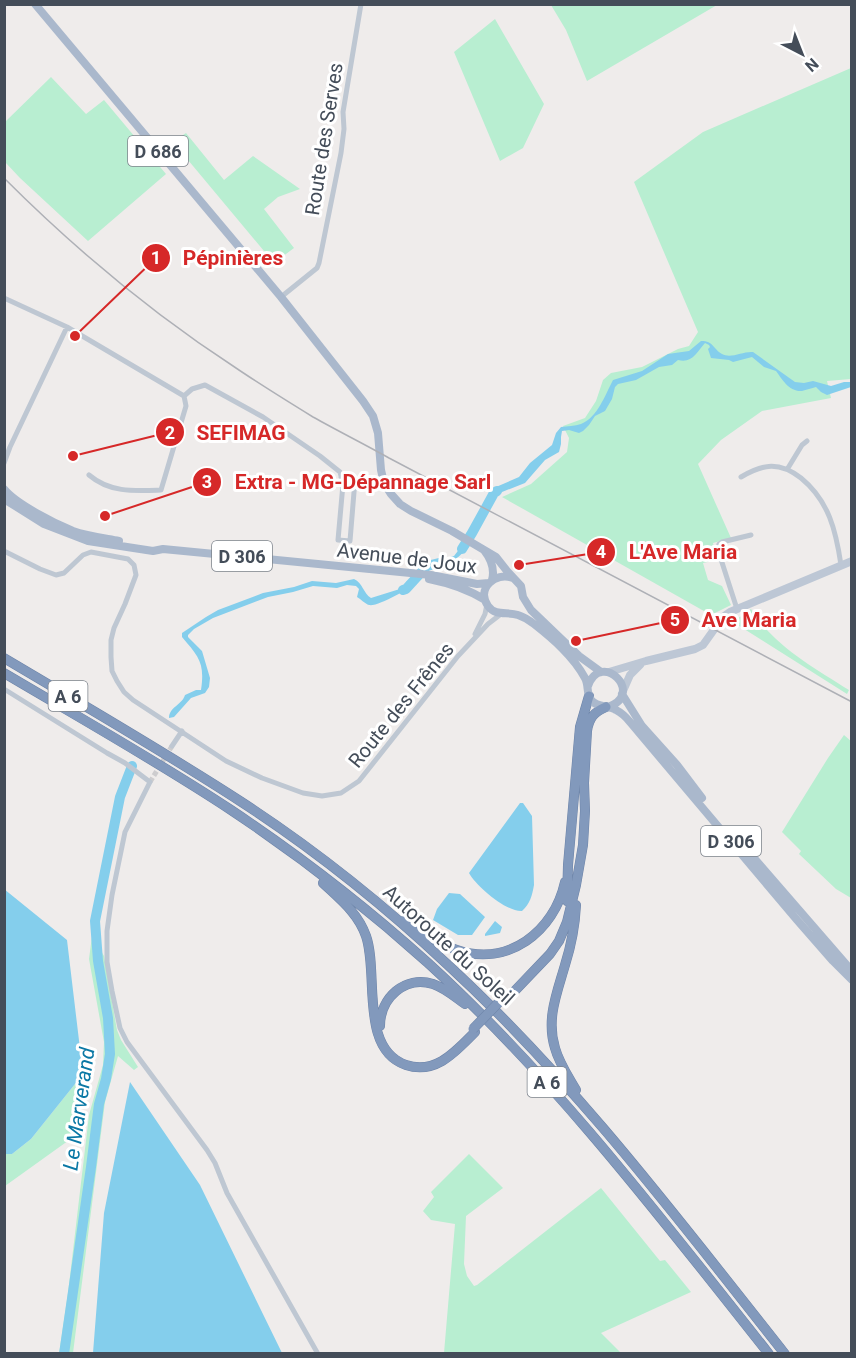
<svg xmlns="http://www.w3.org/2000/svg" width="856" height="1358" font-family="Roboto,sans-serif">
<rect width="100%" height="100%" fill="#efeceb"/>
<!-- green -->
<path fill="#b8eed1" d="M551,5H717L587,81L566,30Z
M495,19L544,104L523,148L500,161L454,52Z
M851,68V379L827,381L831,398L762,411L721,440L698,464L731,538L713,543L717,560L703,563L708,580L722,586L731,605L711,615L502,497L531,484L567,452L569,438L563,426L585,418L596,401L603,380L611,373L642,367L678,349L689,346L698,332L634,182L703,132Z
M51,77L86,114L104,100L166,174L88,241L20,178L5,162V122Z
M186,133L224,180L253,156L300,189L278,197L264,209L294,248L274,263L173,142Z
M751,609C774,646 813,667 849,690L847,694L733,622Z
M844,735L852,742L851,898L836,889L799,854L801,851L782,832L828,758Z
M92,936L104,956L117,1030L121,1040L138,1067L134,1070L118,1056L105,1102L73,1353L59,1354L68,1293L89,1115L103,1065L104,1042L89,959Z
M83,1074L72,1138L5,1186V1154H12L31,1139Z
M469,1154L503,1188L466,1216L464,1264L467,1276L474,1286L477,1285L601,1188L660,1261L665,1260L691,1292L601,1333L621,1353H444L455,1224L431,1220L423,1211L434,1197L431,1192Z"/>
<!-- water -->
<path fill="#84ceec" d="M701,341C714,341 713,349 722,354C731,359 743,351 753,352L795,382L804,383L813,381L831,386L844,382H851V387L827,395L821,392L816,387C812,388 806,390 802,391C789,392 782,379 776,371L764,367L752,357L733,362L729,360L711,358L708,349L710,347L709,345L705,343C697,352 692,364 678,360L672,365L659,367L636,380L618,384L615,387L612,399L605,411L595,416L589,425L583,431L579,433L569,430L562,431L561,437V444L559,452L545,460L525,483L502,492L495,497L492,503L486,500L496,487L519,477L530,463L552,445L556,433L561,427C567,426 575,426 581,424C598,417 605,395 613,380L642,371L668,354L689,351Z
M464,543L469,546C456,561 450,565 430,567L429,565L434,561L454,556Z
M354,579C363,583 363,593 371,598L403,588L407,581L417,582V584C408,588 379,607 369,605C365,604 361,599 357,597L359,589L356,586L347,585L337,588L313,586L293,592L268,597L213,618L194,629L188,635V637L202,651L210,678L209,687L205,693L191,698L174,717L169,718C169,707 182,705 185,695L196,690H201C205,663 199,657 182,637V633L206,617L218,610L263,593L294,587L312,581L336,583Z
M520,803H523L532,816L534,885C532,896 530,904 522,911C506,912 476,886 469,873Z
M4,889L67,940L83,1074L31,1139L12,1154H5Z
M449,893L460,894L485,917L472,935H458L433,920L437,909Z
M495,921L502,927L500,933L485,936V934Z
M130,1082L200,1185L282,1353H93L104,1213Z"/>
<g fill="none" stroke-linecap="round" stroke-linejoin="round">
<!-- river -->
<path stroke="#84ceec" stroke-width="10" d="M462,549L472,533L494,493L497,491
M403,590L406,589L427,566L443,562
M64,1354L91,1167L99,1104L106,1079L110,1054L108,1018L98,961L95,921L120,797L132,766"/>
<!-- street-tunnel -->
<path stroke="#cdccce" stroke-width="5" stroke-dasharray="5 2.5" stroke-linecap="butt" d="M150,782L172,746"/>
<defs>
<path id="highway" d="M4,658C83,705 163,751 240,801C314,849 384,905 448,965C575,1082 678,1219 785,1354
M4,673C80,718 157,761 231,810C300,856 366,907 428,963C556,1080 661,1218 769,1354
M323,883C340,899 358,913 366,936C379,973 359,1049 406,1065C436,1075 456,1051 475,1032
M567,901L568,865L580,727L589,696
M576,905C575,925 571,946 565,965C557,993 546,1019 555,1048C559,1063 568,1076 576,1090
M405,920C421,931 438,944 457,950C508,967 554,932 565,882
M505,1001L550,954L559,941L567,922L576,885L583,845L585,811L584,783L587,731C589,718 594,712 606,707
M380,1026C380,998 405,975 433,984C445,988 455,997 465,1004"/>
</defs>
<!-- highway casing -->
<use href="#highway" stroke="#6d84a8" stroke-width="10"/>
<!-- street -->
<path stroke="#bec7d2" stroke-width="5" d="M281,297L317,268L319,263L341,153L344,129L343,112L361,4
M4,298L67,327L184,396
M184,396L192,389L205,385L263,417L320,456L340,472L343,484L338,540L350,541L355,480L341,477
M4,463L10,447L67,327
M788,468L802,445L807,441
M89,475C110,493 135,491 161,490L186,406L184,396
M741,477C763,464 779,461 801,478C829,501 836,531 841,565
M4,551L40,569L56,575L64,573L83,555L91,552L128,559L134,565L136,575L125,604L114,628L111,640V657L112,671L117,681L124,692L133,700L226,761L262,778L303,793L322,796L341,793L359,781L458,656L488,624L501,614
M737,609L718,550L719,544L722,542L751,535
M475,634L485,614L487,604
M4,689L107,753L125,763L150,782L125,832L112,895L107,931V962L112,991L120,1028L127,1042L207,1150L215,1163L227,1193L318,1354
M172,746L182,731"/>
<!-- secondary -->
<path stroke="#bdc7d5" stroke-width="8" d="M609,672L646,661L695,649L703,645L723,617L730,612L852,561
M623,691L630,675L640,665"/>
<!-- primary -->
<path stroke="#aab8cc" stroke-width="8" d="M35,4L281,297L363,401L373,416L378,433L381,470L384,483L391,494L400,504L411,511L452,531L496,557L507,571L521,586L523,597L531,610L579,656L601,672
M4,489C16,504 54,523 73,531C87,536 103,538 119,541
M4,499L44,524L88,541L153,551L163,549L431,575L477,584L489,583
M484,550C491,559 495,569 492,580
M513,578C495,571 476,589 488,606C496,617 507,611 518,615C524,617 529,620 534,624C553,639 573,656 585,678C589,685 586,693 591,700C597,708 608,705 616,710C622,713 626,717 630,722L797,920L833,961L852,980
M429,579C449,583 468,589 485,600
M588,686C601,649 646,694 608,707
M622,694L642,726L677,765L702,798
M740,842L852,971"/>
<!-- highway -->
<use href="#highway" stroke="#8299bc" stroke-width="9"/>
<!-- rail -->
<path stroke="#aeb0b6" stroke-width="1.5" d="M4,178C74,248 153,314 236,368C261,385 287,401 313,417C338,431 364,444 389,458L852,702"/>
<defs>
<path id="highway-bridge" d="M473,1029L503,998"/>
</defs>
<!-- highway-bridge casing -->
<use href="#highway-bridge" stroke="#6d84a8" stroke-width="10" stroke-linecap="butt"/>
<!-- highway-bridge -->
<use href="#highway-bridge" stroke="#8299bc" stroke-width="9"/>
</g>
<g text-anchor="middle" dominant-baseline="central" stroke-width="6" stroke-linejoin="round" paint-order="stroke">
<!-- shield labels -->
<g fill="#fff" stroke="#7c828b" stroke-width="1.5">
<rect x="128" y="136" width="60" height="30" rx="4.5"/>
<rect x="212" y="541" width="60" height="30" rx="4.5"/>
<rect x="48.5" y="681" width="39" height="30" rx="4.5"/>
<rect x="701" y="826" width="60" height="30" rx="4.5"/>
<rect x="527.5" y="1067" width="39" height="30" rx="4.5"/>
</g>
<g font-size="18" font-weight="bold" fill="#444d59">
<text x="158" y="151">D 686</text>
<text x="242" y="556">D 306</text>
<text x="68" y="696">A 6</text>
<text x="731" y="841">D 306</text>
<text x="547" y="1082">A 6</text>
</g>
<!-- street labels -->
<g font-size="20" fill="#444d59" stroke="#fff">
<text transform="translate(324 139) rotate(-81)">Route des Serves</text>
<text transform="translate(407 558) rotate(7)">Avenue de Joux</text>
<text transform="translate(401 705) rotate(-51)">Route des Frênes</text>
<text transform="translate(449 945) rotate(42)">Autoroute du Soleil</text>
</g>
<!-- water labels -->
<g font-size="21" font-style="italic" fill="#0a78a5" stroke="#fff">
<text transform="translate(79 1109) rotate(-82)">Le Marverand</text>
</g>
</g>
<!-- callouts -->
<path fill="none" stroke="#d62828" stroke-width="2" d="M75 336L156 258M73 456L170 432M105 516L207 482M519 565L601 552M576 641L675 620"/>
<g fill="#d62828" stroke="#fff" stroke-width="2">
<circle cx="75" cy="336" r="6"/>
<circle cx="73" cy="456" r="6"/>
<circle cx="105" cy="516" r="6"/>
<circle cx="519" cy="565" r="6"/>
<circle cx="576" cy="641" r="6"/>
<circle cx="156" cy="258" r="15"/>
<circle cx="170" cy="432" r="15"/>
<circle cx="207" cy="482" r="15"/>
<circle cx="601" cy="552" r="15"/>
<circle cx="675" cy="620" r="15"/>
</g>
<g font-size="18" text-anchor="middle" font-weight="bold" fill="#fff">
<text x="156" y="264">1</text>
<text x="170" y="439">2</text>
<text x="207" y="488">3</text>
<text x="601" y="558">4</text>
<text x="675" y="626">5</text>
</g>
<g font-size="21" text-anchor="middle" font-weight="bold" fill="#d62828" stroke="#fff" stroke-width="6" stroke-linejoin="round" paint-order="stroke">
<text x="233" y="265">Pépinières</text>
<text x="241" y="440">SEFIMAG</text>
<text x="363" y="489">Extra - MG-Dépannage Sarl</text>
<text x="683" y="559">L'Ave Maria</text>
<text x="749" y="627">Ave Maria</text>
</g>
<!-- border -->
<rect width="856" height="1358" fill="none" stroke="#444d59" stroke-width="12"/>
<!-- north arrow -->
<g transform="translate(802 54) rotate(138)" stroke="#ffffff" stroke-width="4.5" paint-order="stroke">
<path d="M0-4.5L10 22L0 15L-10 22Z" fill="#444d59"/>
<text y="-9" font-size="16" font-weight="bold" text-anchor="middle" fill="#444d59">N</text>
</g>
</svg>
